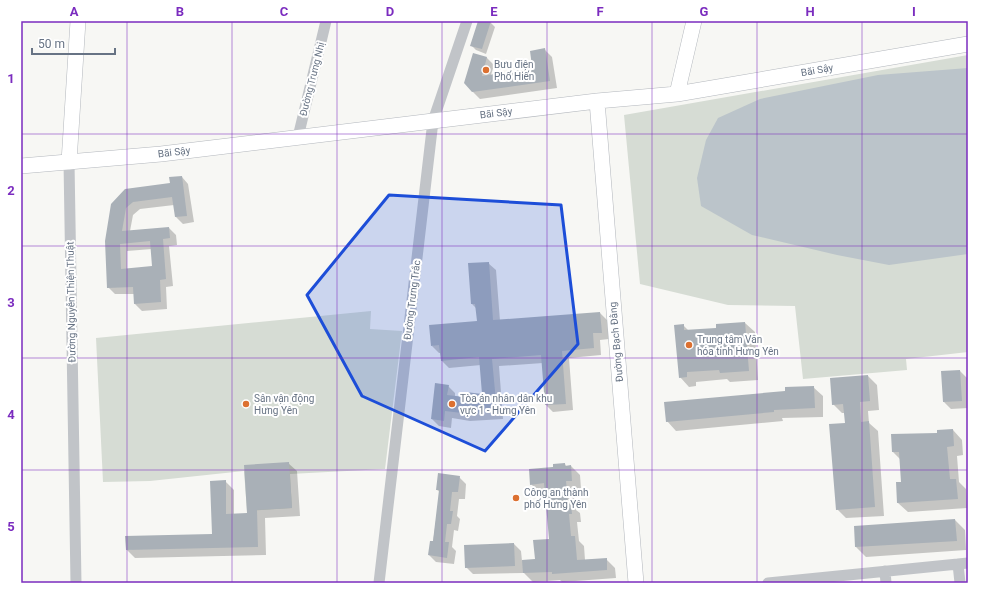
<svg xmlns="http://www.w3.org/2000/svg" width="989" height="604" font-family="Roboto,sans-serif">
<rect width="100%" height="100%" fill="#f7f7f4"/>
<!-- green -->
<path fill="#d6dcd4" d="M968,55V352L906,359L907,370L803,379L795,306L728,305L640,284L624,115Z
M371,311L370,329L402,331L385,469L290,474L292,508L247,511L244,471L150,481L103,482L96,338Z"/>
<!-- water -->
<path fill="#bbc4ca" d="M968,68V254L889,265L837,255L752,235L701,206L697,178L706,140L718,118L760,99L878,75Z"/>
<!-- shadow -->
<path fill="#0003" fill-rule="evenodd" d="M479,21L490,22L495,27L486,54L476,50L471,45Z
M545,50L552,57L557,88L480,99L473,92L474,54L487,58L494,65L491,75L522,71L533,66Z
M182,177L188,184L194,222L183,224L176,217L174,205L140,209L133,215L130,231L169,228L176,235L177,245L169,246L173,286L166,287L167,309L142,311L135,304V294H115L108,287L112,205L171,184ZM152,249L153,267L127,269V251Z
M488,263L496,270L500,321L600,313L607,320L609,339L600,340L601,355L569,358L573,410L553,412L546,405L543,363L499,366L503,419L470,421L452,418L451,428L439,426L432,419L448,386L455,393V397L466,398L483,395L481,365L449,368L442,361L441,353H439L432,346L478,322L477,309L472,304Z
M745,323L755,332L758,380L730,382L727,379L696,382V386L689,387L680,377L683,325L689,331L717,329Z
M960,371L967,378L968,408L951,409L944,402Z
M868,376L877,385L879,410L868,411L869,423L878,431L884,516L846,518L837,509L846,424L845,413H842L833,404Z
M813,387L823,396V417L782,418L783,421L676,431L667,421L786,392Z
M953,430L962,440L963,455L957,456L959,482L966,489L967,508L908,512L898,503L902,483L900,459L893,452L939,434Z
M288,463L297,471L300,516L265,518L266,555L135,558L127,550L213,535L225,481L234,490V514H248Z
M565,464L567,467L571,466L580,475L581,489L575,490L576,510L580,513L581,522H577L579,541L584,546L585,560L606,559L615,568L616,578L562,582L560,580L533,582L524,573L473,574L466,567L465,546L514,544L521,551L522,561L536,560L550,540L546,492L540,493L531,484L554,467Z
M459,477L466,484L465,499H459L457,516L460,519L458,531L454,530L452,547L456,551L454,564L436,562L429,555L433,542L440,492L437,490Z
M955,520L965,530L966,550L866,557L856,547L855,527Z"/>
<!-- building -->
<path fill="#a9b0b7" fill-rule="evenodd" d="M478,21H491L482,49L470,46Z
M545,48L550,81L472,92L464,83L473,53L487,57L482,76L521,70L520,67L532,66L530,51Z
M182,176L187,216L175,217L172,197L133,202L126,208L122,231L169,227L170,238L163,239L166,279L160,280L161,302L134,304L133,287L107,288L105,241L111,204L125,189L170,183L169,177ZM150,241L152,266L121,269L120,244Z
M489,262L493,320L600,312L602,333H593L594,348L562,351L566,404L545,405L541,355L492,359L497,412L462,415V413L445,411L444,421L431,419L435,383L449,385L447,395L465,397L466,392L482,394L479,357L441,361L439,345L431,346L429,325L477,321L475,304H471L468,263Z
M745,322L749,371L720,373L719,370L687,372V377L679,378L674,325L684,324V330L716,328V324Z
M960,370L962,401L943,402L941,371Z
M868,375L870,401L860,402L861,422L869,421L875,507L836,510L829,424L845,423L843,404L832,405L830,378Z
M814,386L815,408L774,410V412L666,422L664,402L785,391V387Z
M953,429L954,446L947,447L950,479H956L958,499L897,503L896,482H901L899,452H892L891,434L937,433V430Z
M289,462L292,508L257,510L258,547L126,550L125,536L212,534L210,481L226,480V514L247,513L244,465Z
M565,463V466L571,465L572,481H566L568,504H571L572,514H569L571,536H575L577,560L607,558V570L552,574V572L523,573L522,560L535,559L533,540L549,539L544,483L530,485L529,469L553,467V464Z
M438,473L460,476L458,492H452L450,511H453L451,524H447L445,542H449L447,558L428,555L430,541H433L439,490H436Z
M955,519L957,541L855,547L854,526Z
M514,543L515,566L465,568L464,545Z"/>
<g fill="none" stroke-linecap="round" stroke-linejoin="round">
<defs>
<path id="secondary" d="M677,94L694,21
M597,101L636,583
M69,162L78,21
M21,166L161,154L597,101L677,94L968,44"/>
</defs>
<!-- secondary casing -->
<use href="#secondary" stroke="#b3b7bd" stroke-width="16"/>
<!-- street -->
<path stroke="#c1c4c8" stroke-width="11" d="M298,137L326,21
M69,162L76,583
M958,564L960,583
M885,571L886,583
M379,583L433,121L467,21
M768,583L968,563"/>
<!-- secondary -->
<use href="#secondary" stroke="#fff" stroke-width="15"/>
</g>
<!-- marked area -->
<path fill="#1d4ed8" fill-opacity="0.2" stroke="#1d4ed8" stroke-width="3" stroke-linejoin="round" d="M389,195L561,205L578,344L485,451L362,396L307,295Z"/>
<!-- grid -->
<path fill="none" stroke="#7b2cbf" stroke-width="1" stroke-opacity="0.55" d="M127,21V583M232,21V583M337,21V583M442,21V583M547,21V583M652,21V583M757,21V583M862,21V583M21,134H968M21,246H968M21,358H968M21,470H968"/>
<!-- markers -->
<g fill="#dc7030" stroke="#fff" stroke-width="1.5">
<circle cx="486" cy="70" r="4"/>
<circle cx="689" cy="345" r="4"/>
<circle cx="246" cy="404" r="4"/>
<circle cx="452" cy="404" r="4"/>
<circle cx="516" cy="498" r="4"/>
</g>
<g text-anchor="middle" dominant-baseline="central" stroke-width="4" stroke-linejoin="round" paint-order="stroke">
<!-- poi labels -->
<g font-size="10" fill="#677384" stroke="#fff" text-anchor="start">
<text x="494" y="64">Bưu điện<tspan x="494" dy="12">Phố Hiến</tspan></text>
<text x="697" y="339">Trung tâm Văn<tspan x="697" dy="12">hóa tỉnh Hưng Yên</tspan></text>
<text x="254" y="398">Sân vận động<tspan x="254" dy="12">Hưng Yên</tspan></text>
<text x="460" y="398">Tòa án nhân dân khu<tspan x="460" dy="12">vực 1 - Hưng Yên</tspan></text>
<text x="524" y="492">Công an thành<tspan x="524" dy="12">phố Hưng Yên</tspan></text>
</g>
<!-- street labels -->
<g font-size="10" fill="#677384" stroke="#fff">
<text transform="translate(817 70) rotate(-10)">Bãi Sậy</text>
<text transform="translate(312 79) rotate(-76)">Đường Trưng Nhị</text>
<text transform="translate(496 113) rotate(-7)">Bãi Sậy</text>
<text transform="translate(174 152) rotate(-7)">Bãi Sậy</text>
<text transform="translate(412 300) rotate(-83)">Đường Trưng Trắc</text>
<text transform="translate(71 302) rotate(-91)">Đường Nguyễn Thiện Thuật</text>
<text transform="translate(616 342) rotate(-95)">Đường Bạch Đằng</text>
</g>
</g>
<!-- border -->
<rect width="989" height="604" fill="none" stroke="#ffffff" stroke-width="44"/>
<!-- scale -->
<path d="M32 48v6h83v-6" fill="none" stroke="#677384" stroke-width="2"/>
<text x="38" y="48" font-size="12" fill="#677384" stroke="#ffffff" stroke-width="3" paint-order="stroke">50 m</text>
<rect x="22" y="22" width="945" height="560" fill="none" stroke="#7b2cbf" stroke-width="1.5"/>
<g font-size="13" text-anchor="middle" font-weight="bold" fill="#7b2cbf">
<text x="74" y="16">A</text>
<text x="180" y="16">B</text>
<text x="284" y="16">C</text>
<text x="390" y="16">D</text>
<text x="494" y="16">E</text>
<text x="600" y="16">F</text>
<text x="704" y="16">G</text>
<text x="810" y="16">H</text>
<text x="914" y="16">I</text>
<text x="11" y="83">1</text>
<text x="11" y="195">2</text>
<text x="11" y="307">3</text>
<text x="11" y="419">4</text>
<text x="11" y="531">5</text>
</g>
</svg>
